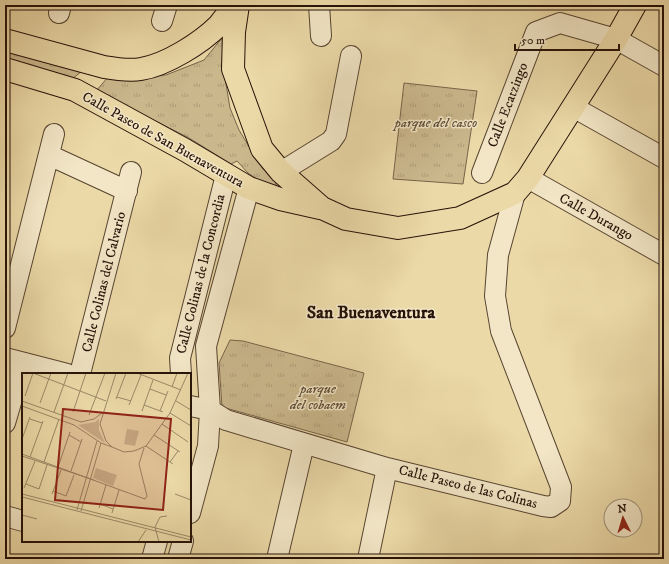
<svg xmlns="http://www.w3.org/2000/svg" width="669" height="564" font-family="'IM FELL DW Pica',serif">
<defs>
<pattern id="park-tufts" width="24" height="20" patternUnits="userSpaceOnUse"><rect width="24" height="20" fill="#cab78c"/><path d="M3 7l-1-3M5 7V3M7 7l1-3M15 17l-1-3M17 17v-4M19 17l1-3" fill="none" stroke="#ad9c77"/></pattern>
</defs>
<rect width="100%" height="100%" fill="#ebd9a7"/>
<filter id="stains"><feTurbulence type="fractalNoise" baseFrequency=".005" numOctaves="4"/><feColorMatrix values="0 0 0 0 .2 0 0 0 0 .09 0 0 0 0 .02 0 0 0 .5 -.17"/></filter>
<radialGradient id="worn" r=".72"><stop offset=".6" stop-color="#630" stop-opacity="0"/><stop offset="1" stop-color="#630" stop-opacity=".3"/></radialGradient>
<!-- park -->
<path fill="url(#park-tufts)" stroke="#78644a" d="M222,38L226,84L230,108L239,130L251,150L263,169L273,176L277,187L270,188L248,173L237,161L231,164L189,138L96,91L109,76L166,75L204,60Z
M5,50L82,71L72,79L5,61Z
M404,83L477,91L463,184L393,179Z
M230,340L243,341L364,373L347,442L222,407L219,363Z"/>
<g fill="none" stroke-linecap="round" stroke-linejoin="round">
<defs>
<path id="minor" d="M319,5L321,36
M59,13L61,5
M162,21L167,5
M573,107L664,158
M49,155L127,191
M281,172L331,141L336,134L351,56
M482,173L536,32L560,23L616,39L664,66
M528,178L664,255
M5,328L54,134
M5,358L67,374
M80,374L131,172
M181,374L180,358L226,175
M190,406L210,410L226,420L387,468L543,506L551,507L560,501L561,487L501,331L495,296L498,255L515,193
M5,423L19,375
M190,513L208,446L210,410L206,346L249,188
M5,516L23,521
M152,559L157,541
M178,559L183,541
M277,559L304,444
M368,559L387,468"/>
<path id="major" d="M238,5L234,32L233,69L262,149L281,172L322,208L346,219L398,228L460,218L515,193L528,178L573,107L616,39L635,5
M5,40L104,67C116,69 129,71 141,69C166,65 201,43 219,25C224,19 229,12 233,5
M5,69L75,90L185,150L249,188L280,199L320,208"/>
</defs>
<!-- minor casing -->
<use href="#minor" stroke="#574430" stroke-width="22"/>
<!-- major casing -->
<use href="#major" stroke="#261209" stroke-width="24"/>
<!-- minor -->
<use href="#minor" stroke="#f2e6c6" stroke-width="20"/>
<!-- major -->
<use href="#major" stroke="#ebd9a7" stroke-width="22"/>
</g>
<g text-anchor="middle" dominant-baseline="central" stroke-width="3" stroke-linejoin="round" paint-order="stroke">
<!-- street labels -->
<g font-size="14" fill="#261209" stroke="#f2e6c6">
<text transform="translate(508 105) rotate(-69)">Calle Ecatzingo</text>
<text transform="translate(163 140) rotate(29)">Calle Paseo de San Buenaventura</text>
<text transform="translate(596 217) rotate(29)">Calle Durango</text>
<text transform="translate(201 274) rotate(-76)">Calle Colinas de la Concordia</text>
<text transform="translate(104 282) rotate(-76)">Calle Colinas del Calvario</text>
<text transform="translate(468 487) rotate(14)">Calle Paseo de las Colinas</text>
</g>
<!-- park labels -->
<g font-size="14" font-style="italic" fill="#5f4c37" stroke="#f2e6c6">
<text x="436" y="123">parque del casco</text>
<text x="318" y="389">parque<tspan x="318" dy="16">del cobaem</tspan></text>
</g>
<!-- district labels -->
<g font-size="18" font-weight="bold" fill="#261209" stroke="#f2e6c6">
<text x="371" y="313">San Buenaventura</text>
</g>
</g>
<!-- overview -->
<g transform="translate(22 373)">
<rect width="169" height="169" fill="#ebd9a7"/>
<path d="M77,46V57L83,70L56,52L73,49ZM105,56L117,58L113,73L102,71ZM74,95L95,102L91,113L71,105Z" fill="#cab78c"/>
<path fill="none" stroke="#9c8968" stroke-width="1" d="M11,0L84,28M94,0L78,51L84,68L90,74L102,79L112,78L124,73L148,40L166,0M115,0L159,17M150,14L155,0M128,16L144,22M3,23L11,0M95,24L109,28M94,26L104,0M0,28L59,49L72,46L80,40M154,28L169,37M18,30L29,0M107,32L119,2M122,32L141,39M0,33L52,52L79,70L90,74M120,38L131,7M138,38L146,18M32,39L46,0M51,39L64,0M148,40L169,53M67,42L83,0M8,46L20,50M140,51L166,69M47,62L59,69M132,62L158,79M0,66L8,44M124,73L151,91M0,81L123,126L125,123L117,91L122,75M0,83L72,107M8,84L21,48M22,89L37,46M148,89L156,78M36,94L48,59M49,98L60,66M4,111L17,116L25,92M2,115L13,88M31,118L44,123L52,102M0,121L169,164M30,121L39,97M153,121L169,127M0,124L169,167M78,131L91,136M77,135L84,112M55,137L75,68M59,138L79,70M90,140L97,117M0,142L15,146M116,169L124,157M137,169L133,154L138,144L145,143"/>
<path fill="#8f2418" fill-opacity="0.15" stroke="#8f2418" stroke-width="2" d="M41,36L149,46L141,137L33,127Z"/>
<rect width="169" height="169" fill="none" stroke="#261209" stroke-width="2"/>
</g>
<!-- margin -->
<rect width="669" height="564" fill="none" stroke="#ebd9a7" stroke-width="20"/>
<rect x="6" y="6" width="657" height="552" fill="none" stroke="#261209" stroke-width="2"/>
<rect x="10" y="10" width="649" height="544" fill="none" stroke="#261209"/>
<!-- north arrow -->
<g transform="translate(623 518) rotate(355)"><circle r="19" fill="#f2e6c6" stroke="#a0917a"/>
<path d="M0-3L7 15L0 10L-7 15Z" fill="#8f2418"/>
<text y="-6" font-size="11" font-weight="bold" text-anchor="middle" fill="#261209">N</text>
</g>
<!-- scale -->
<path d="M515 44v6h104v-6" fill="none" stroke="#261209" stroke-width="2"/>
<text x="521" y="44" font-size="12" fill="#261209" stroke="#f2e6c6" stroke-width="3" paint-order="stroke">50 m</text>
<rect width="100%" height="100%" filter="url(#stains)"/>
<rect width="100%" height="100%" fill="url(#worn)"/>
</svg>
